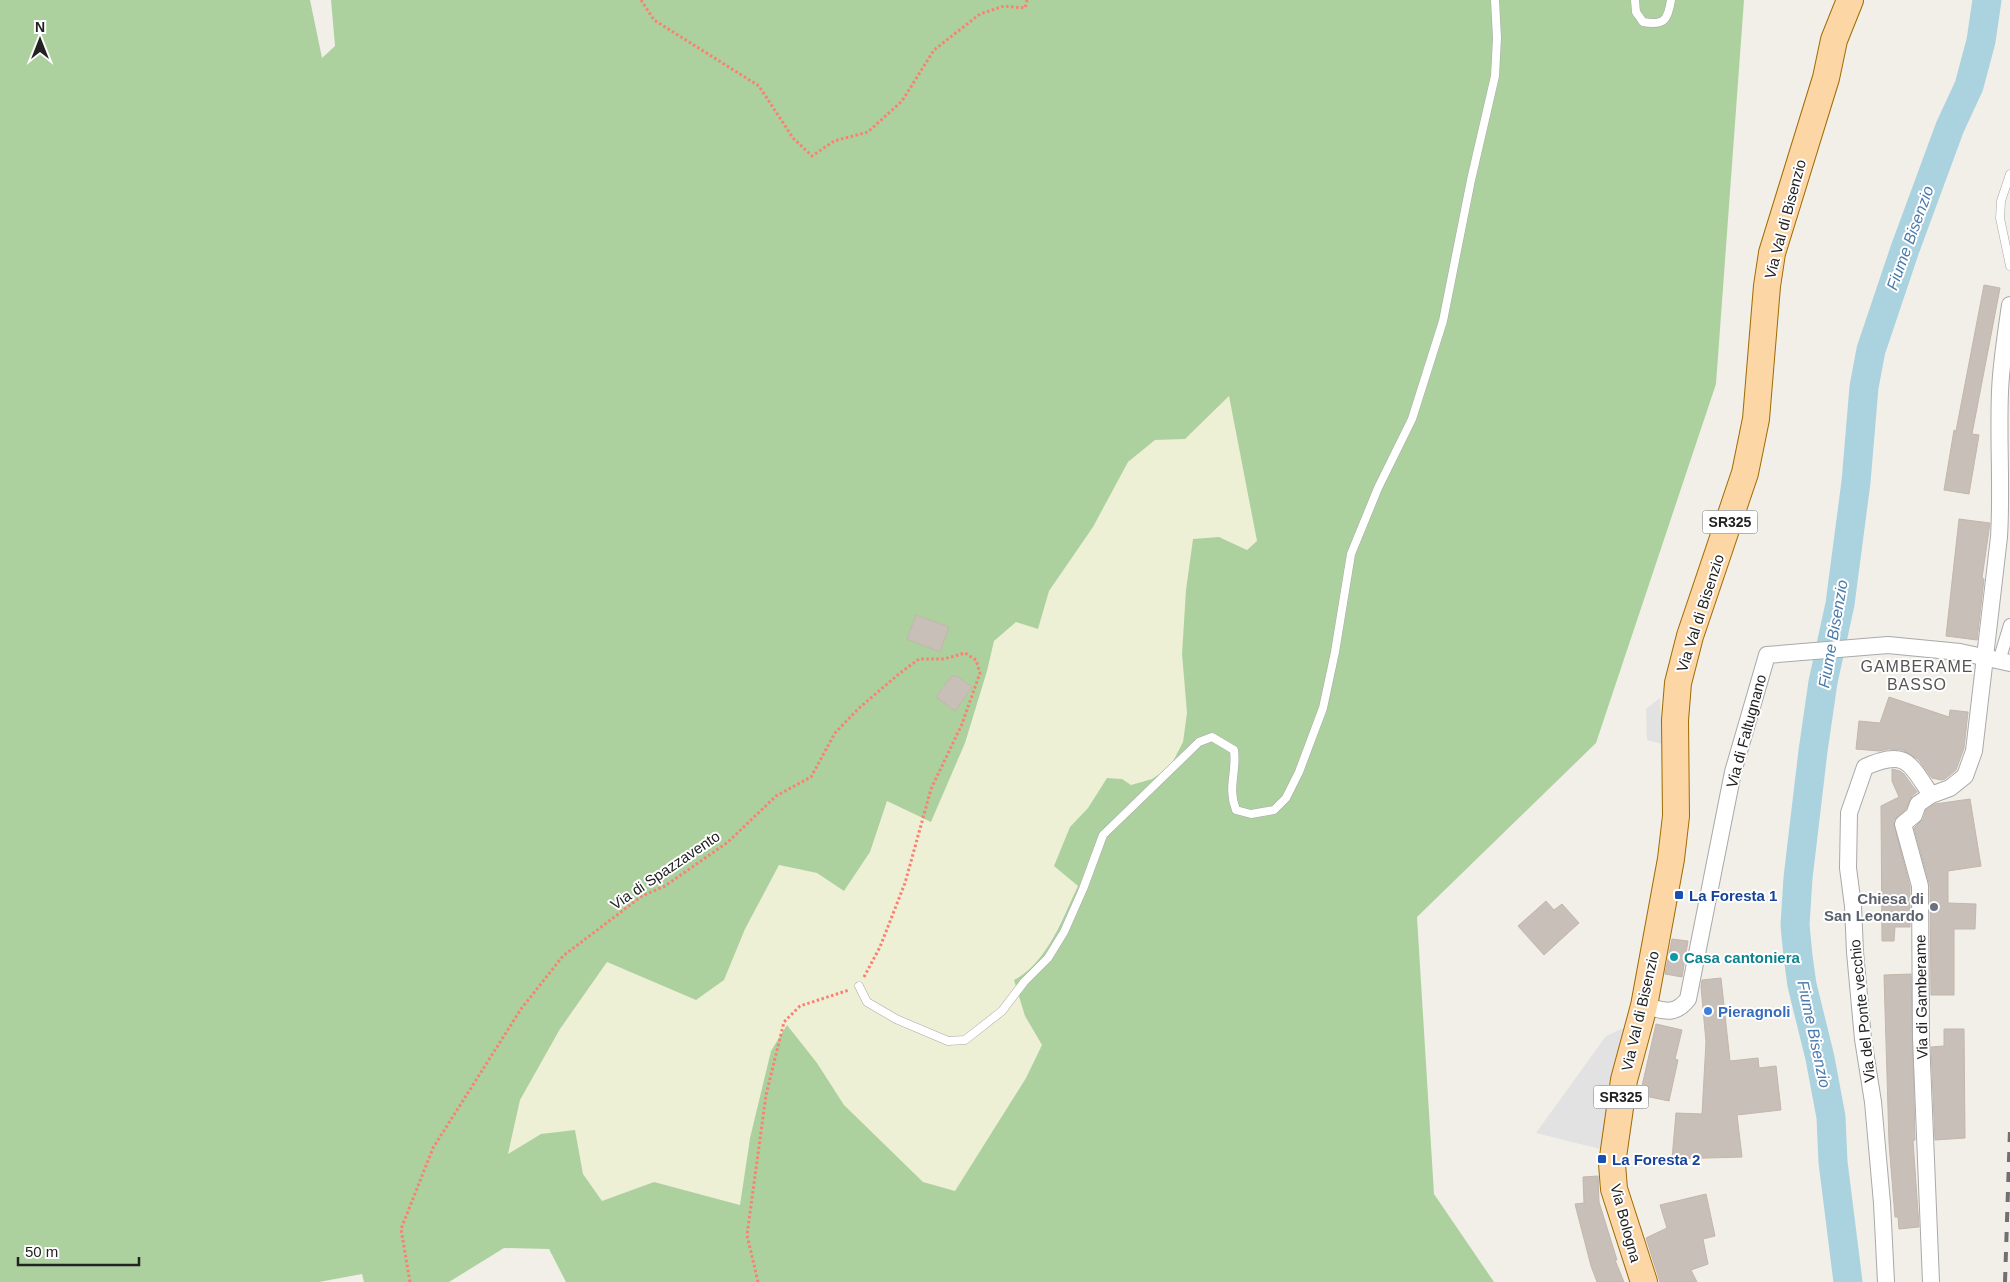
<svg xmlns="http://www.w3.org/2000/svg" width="2010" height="1282" font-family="Helvetica,sans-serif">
<rect width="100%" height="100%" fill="#f2efe9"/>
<!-- farmland -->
<path fill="#eef0d5" d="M1229,395L1258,541L1247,550L1219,537L1182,654L1187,713L1183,742L1170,767L1152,779L1131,785L1122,779L1107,778L1088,808L1070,828L1079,886L1045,952L1024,975L1025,1016L1042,1045L1026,1078L955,1192L923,1182L844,1105L817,1063L771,1051L750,1138L740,1205L654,1182L602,1202L583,1174L575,1130L508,1155L520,1100L560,1029L607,962L696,1000L724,980L745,929L779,865L817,873L844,891L870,852L887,800L931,822L965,743L987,671L994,641L1016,622L1038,629L1049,591L1093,527L1128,462L1155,440L1185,438Z"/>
<!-- forest -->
<path fill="#add19e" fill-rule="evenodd" d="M0,0H310L322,58L335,46L331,0H1744L1716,384L1596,743L1417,917L1434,1194L1494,1282H566L549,1249L504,1248L449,1282H364L362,1274L319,1282H0ZM1229,396L1257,541L1247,550L1219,537L1193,539L1186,590L1182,654L1187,713L1183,742L1170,767L1152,779L1131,785L1122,779L1107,778L1088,808L1070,827L1054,866L1078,886C1062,919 1048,962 1014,980L1025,1016L1042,1045L1026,1078L955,1191L923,1182L844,1105L817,1063L787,1025L771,1051L750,1138L740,1205L654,1182L602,1201L583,1174L575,1130L541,1134L508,1154L520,1100L560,1029L607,962L696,1000L724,980L745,929L779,865L817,873L844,891L870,852L887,801L931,822L965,743L987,671L994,641L1016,622L1038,629L1049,591L1093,527L1128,462L1155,440L1185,439Z"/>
<!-- parking -->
<path fill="#e2e2e2" d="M1660,698L1662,744L1647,740L1646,709Z
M1628,1026L1604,1150L1536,1133L1606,1036Z"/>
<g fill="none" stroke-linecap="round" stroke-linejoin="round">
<!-- river -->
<path stroke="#aad3df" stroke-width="29" d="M1848,1282L1833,1162L1831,1117L1820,1058L1802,985L1798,956L1795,925L1798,878L1813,751L1823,682L1840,604L1856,482L1864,387L1871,350L1905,249L1950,127L1969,86L1981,41L1987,0"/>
</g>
<!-- building -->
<path fill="#c7bfb8" stroke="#c4b6ab" d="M1984,285L2000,288L1972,434L1979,435L1969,494L1944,490L1954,430L1956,431Z
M1959,519L1990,523L1982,578L1984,579L1977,640L1946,636Z
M916,615L949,627L940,652L907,639Z
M952,676H957L972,687L955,711L936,697Z
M1889,697L1949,717L1950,710L1968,712L1964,748L1956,770L1945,779L1941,780L1932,778L1918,759L1902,750L1889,749L1879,751L1856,749L1859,721L1880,723Z
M1892,769L1900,771L1904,774L1917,792L1912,796L1906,809L1893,821L1910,887V927H1895L1894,941H1882L1881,806L1899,797L1892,781Z
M1970,799L1981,866L1948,871V903L1976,904L1975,929H1954V995H1931L1930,886L1914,828L1923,819L1926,810L1935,804Z
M1546,901L1554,910L1562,904L1579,923L1544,955L1518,926Z
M1672,939L1688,941L1682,977L1665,974Z
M1911,974L1915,1140L1913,1141L1919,1227L1899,1229L1898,1217H1895L1889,1143L1884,975Z
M1721,978L1730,1061L1758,1058L1759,1068L1776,1066L1781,1110L1737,1115L1742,1157L1672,1159L1676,1113L1702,1114L1706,1042L1701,987L1702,980Z
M1656,1024L1682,1030L1675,1059L1678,1060L1669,1101L1640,1095Z
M1944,1029H1964L1965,1138L1935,1140L1931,1047L1944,1046Z
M1598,1176L1599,1202L1617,1260H1615L1624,1282H1597L1591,1266L1575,1204L1584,1203L1583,1177Z
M1706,1194L1715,1236L1703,1239L1708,1264L1691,1270L1697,1282H1660L1646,1238L1667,1228L1660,1205Z"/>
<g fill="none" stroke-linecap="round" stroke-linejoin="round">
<defs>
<path id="service" d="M1635,0L1636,12L1643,22C1664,26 1668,20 1671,0
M2010,174L2001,201L2000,218L2010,266
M859,986L867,1002L896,1019L948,1041L965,1040L1002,1011L1024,982L1048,958L1064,932L1083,889L1103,835L1199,742L1212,737L1234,750C1237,773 1227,787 1236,810L1251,814L1274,810L1286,798L1299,772L1323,708L1335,652L1351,554L1378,488L1412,419L1443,321L1471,180L1495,76L1497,38L1495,0"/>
<path id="pedestrian" d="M1999,661L2010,625"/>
<path id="minor" d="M1644,1006C1663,1010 1674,1017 1688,999L1733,772L1767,655L1888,645L1960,652L2010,663
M1886,1282L1882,1203L1873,1102L1863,1039L1855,952L1853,906L1848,868L1849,813L1865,767C1906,749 1909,762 1931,795
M1931,1282L1921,1038L1920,886L1903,824L1914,815L1918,804L1931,795L1950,788L1965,776L1974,751L1999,537C2002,489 1998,440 2000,392C2001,363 2006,334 2010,305"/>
<path id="primary" d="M1644,1282L1614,1189L1612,1164L1624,1080L1644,1006L1671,859L1676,816L1675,720L1678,683L1690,636L1745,473L1756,419L1767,286L1772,253L1826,78L1834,40L1850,0"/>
</defs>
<!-- service casing -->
<use href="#service" stroke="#a9a9a9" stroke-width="9"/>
<!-- pedestrian casing -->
<use href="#pedestrian" stroke="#a9a9a9" stroke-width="14"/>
<!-- minor casing -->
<use href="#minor" stroke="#a9a9a9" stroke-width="18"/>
<!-- primary casing -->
<use href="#primary" stroke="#a06b00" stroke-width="28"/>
<!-- path -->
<path stroke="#fa8072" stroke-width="3" stroke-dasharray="2.5 2.5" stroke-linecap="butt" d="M641,0L654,20L759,86L793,138L812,156L834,141L868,132L902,101L934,50L980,14L1004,6L1025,8L1027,0
M410,1282L401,1229L433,1148L521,1009L563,956L642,896L665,886L728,842L776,796L811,777L835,733L858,709L900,673L919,659H944L965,653L976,660L980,673L962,724L931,789L905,883L880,947L864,977
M758,1282L747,1235L766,1095L784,1022L800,1006L849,990"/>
<!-- service -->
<use href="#service" stroke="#fff" stroke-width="8"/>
<!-- pedestrian -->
<use href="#pedestrian" stroke="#fff" stroke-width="12"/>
<!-- minor -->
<use href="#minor" stroke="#fff" stroke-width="16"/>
<!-- primary -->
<use href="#primary" stroke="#fcd6a4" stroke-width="26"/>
<!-- rail -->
<path stroke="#707070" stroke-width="4" stroke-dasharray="10 10" stroke-linecap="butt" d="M2005,1282L2010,1129"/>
</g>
<!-- markers -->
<g fill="#1a4fb4" stroke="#fff" stroke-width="2">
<rect x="1674" y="890" width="10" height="10" rx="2.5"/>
<rect x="1597" y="1154" width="10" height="10" rx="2.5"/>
</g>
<circle fill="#6b7280" stroke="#fff" stroke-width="2" cx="1934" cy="907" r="5"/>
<circle fill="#0f9aa8" stroke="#fff" stroke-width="2" cx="1674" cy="957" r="5"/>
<circle fill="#3f7fe0" stroke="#fff" stroke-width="2" cx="1708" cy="1011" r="5"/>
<g text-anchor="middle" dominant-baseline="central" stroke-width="4" stroke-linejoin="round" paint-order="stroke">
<!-- shield labels -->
<g fill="#fff" stroke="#646464" stroke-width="1">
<rect x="1702.5" y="510.5" width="55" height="23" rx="4"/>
<rect x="1593.5" y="1085.5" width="55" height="23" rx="4"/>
</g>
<g font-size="14" font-weight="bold" fill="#222">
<text x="1730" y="522">SR325</text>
<text x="1621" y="1097">SR325</text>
</g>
<!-- street labels -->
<g font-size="15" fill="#222" stroke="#fff">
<text transform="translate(1785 219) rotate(-75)">Via Val di Bisenzio</text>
<text transform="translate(1700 613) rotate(-72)">Via Val di Bisenzio</text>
<text transform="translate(1746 731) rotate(-75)">Via di Faltugnano</text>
<text transform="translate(665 870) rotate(-34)">Via di Spazzavento</text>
<text transform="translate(1921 997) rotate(-91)">Via di Gamberame</text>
<text transform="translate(1640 1011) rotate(-77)">Via Val di Bisenzio</text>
<text transform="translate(1862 1011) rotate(-96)">Via del Ponte vecchio</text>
<text transform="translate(1626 1223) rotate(75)">Via Bologna</text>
</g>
<!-- transit labels -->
<g font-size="15" font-weight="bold" fill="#164399" stroke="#fff" text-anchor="start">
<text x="1689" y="895">La Foresta 1</text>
<text x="1612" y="1159">La Foresta 2</text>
</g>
<!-- worship labels -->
<g font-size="15" font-weight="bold" fill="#5b616d" stroke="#fff" text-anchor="end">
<text x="1924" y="898">Chiesa di<tspan x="1924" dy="17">San Leonardo</tspan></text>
</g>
<!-- culture labels -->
<g font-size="15" font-weight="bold" fill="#0d838f" stroke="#fff" text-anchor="start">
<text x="1684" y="957">Casa cantoniera</text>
</g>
<!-- shop labels -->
<g font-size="15" font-weight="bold" fill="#366cbe" stroke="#fff" text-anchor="start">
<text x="1718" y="1011">Pieragnoli</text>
</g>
<!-- water labels -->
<g font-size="16" font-style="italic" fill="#4a7aab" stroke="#fff">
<text transform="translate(1910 238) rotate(-70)">Fiume Bisenzio</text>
<text transform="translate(1833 634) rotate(-80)">Fiume Bisenzio</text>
<text transform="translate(1814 1034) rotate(78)">Fiume Bisenzio</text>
</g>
<!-- neighbourhood labels -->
<g font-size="16" letter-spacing="1" fill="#555" stroke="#fff">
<text x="1917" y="666">GAMBERAME<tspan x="1917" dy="18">BASSO</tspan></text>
</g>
</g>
<!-- north arrow -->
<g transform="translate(40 40)" stroke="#ffffff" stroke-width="4" paint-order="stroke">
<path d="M0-4L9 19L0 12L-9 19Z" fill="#222222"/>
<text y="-8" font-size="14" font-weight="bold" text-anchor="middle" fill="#222222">N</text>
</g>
<!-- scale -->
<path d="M18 1257v8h121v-8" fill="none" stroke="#222222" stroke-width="2.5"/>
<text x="25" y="1257" font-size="15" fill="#222222" stroke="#ffffff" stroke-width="4" paint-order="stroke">50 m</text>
</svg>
